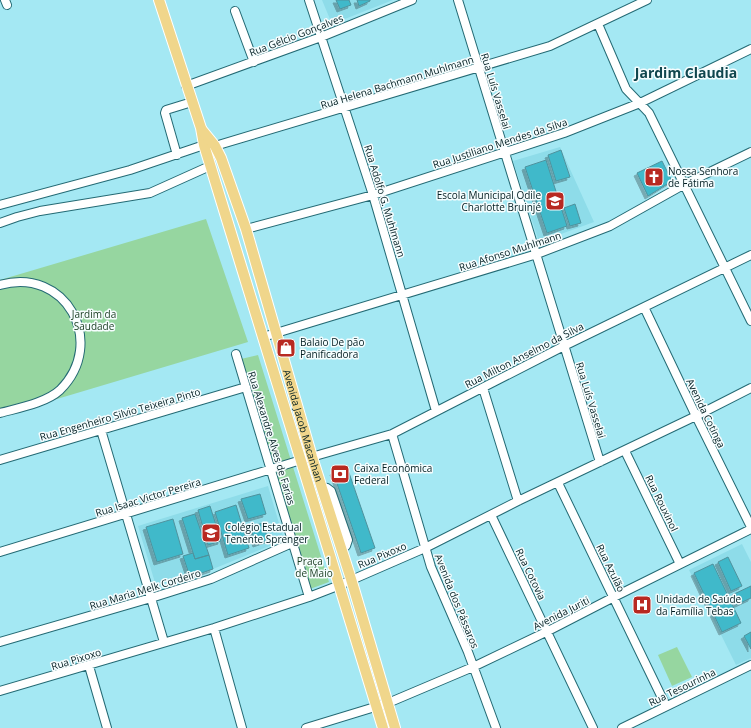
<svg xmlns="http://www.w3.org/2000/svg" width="751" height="728" font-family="'Open Sans',sans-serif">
<defs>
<filter id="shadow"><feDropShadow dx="-3" dy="3" stdDeviation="0" flood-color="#0004"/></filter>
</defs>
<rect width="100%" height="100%" fill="#a4e8f3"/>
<!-- built -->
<path fill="#8edce9" d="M322,0H393L332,24Z
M560,147L594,222L539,242L513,161Z
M268,486L284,540L213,569L156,586L138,526Z
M742,544L751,562V658L736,665L689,570Z"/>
<!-- green -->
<path fill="#96d6a0" d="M206,219L248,342L0,416V280Z
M258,355L329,582L310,589L241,359Z
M677,647L692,677L672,686L658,655Z"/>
<!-- building -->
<path fill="#3fb9ca" stroke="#4f929d" filter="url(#shadow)" d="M336,0H349L351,5L340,9Z
M357,0H370V1L359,6Z
M561,150L570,177L556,181L548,155Z
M546,160L567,226L547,233L525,167Z
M662,161L672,181L648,196L637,173Z
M575,204L581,223L570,226L564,208Z
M347,467L375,548L361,553L333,472Z
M260,494L266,514L248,519L241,499Z
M236,505L249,548L228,555L215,512Z
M210,506L221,541L208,545L198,510Z
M195,514L209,555L195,559L182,518Z
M173,519L183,554L157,562L146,527Z
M263,523L268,540L256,544L250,527Z
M193,553L195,559L209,555L213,569L190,577L183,556Z
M728,557L742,586L731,591L718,562Z
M713,564L741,623L722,632L694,573Z
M751,586V598L736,605L732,595Z
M751,632V649L744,636Z"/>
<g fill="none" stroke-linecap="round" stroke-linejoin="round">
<defs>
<path id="minor" d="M5,0L7,5
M309,0L373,195L436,411
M458,0L600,462
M235,11L254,62
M598,24L626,89L649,113L751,321
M186,86L321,37L412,0
M215,146L550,46L647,0
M177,155L165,113L166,110L192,102
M0,205L130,170L204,145
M0,223L17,217L40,211L150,193L210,166
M246,229L373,195L564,133L640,103L751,49
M0,285C65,266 108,342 60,390C46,403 18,408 0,413
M644,307L696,416L751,527
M263,337L537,254L610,226L685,184L751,152
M236,354L309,597
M483,388L518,501
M101,430L164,642
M392,434L431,567L468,652L496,728
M625,451L680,564
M0,460L246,387
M558,483L666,706
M322,487L327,488L331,491L348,540L346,546L341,549
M491,515L593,728
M0,552L301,460L392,434L564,346L751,255
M214,628L242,728
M0,642L151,598L211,579L292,543
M89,666L107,728
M0,691L214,628L309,597L340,585L425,548L518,501L696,416L751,388
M306,728L388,703L473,667L548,631L614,597L751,529
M622,728L751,665"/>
<g id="major">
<path d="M159,0L201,128L204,145L383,728"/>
<path id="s1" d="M202,130L215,146L221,158L246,229L312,457L351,579L395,728"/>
</g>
</defs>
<!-- minor casing -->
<use href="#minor" stroke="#246a74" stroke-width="10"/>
<!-- major casing -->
<use href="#major" stroke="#fff" stroke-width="12"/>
<!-- minor -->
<use href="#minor" stroke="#fff" stroke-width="8"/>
<!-- major -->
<use href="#major" stroke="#f0d68b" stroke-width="10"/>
</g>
<!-- icons -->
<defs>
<symbol id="church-square" viewBox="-11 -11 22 22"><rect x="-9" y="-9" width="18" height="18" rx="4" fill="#b82921" stroke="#f6fdfe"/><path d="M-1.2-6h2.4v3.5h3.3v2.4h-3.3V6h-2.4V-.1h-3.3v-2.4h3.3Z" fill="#fff"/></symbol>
<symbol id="school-square" viewBox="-11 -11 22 22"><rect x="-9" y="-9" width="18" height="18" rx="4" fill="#b82921" stroke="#f6fdfe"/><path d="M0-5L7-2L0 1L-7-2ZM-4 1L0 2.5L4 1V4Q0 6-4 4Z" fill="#fff"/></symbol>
<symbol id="shop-square" viewBox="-11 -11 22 22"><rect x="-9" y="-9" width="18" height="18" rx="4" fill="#b82921" stroke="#f6fdfe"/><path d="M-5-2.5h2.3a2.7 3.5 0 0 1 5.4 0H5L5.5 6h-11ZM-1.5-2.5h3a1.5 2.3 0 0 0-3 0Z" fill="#fff"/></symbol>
<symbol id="bank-square" viewBox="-11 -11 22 22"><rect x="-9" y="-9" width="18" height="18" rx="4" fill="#b82921" stroke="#f6fdfe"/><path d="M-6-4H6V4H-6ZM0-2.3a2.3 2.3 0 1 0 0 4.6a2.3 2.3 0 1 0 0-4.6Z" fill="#fff"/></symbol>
<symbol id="hospital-square" viewBox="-11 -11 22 22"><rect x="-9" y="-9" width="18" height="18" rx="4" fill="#b82921" stroke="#f6fdfe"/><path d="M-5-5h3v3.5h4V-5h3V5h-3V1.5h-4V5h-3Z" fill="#fff"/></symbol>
</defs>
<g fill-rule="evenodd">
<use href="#church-square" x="643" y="166" width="22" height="22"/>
<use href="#school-square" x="544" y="190" width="22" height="22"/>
<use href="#shop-square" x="275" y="337" width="22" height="22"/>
<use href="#bank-square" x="329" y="463" width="22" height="22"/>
<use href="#school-square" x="200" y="522" width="22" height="22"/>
<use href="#hospital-square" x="631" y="594" width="22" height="22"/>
</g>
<g text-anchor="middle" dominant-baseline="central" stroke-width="3" stroke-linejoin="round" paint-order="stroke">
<!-- street labels -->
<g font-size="10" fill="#011d21" stroke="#f6fdfe">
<text transform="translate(296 35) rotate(-21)">Rua Gélcio Gonçalves</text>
<text transform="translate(397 82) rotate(-17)">Rua Helena Bachmann Muhlmann</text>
<text transform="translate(496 91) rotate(73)">Rua Luís Vasselai</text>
<text transform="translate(500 143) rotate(-18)">Rua Justiliano Mendes da Silva</text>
<text transform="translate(385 201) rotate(73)">Rua Adolfo G. Muhlmann</text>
<text transform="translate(510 251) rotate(-18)">Rua Afonso Muhlmann</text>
<text transform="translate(524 355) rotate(-27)">Rua Milton Anselmo da Silva</text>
<text transform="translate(591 400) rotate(73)">Rua Luís Vasselai</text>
<text transform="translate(706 413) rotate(64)">Avenida Cotinga</text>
<text transform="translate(120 414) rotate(-16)">Rua Engenheiro Silvio Teixeira Pinto</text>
<text stroke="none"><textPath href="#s1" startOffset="314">Avenida Jacob Macanhan</textPath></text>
<text transform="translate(272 438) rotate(73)">Rua Alexandre Alves de Farias</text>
<text transform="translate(148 497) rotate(-17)">Rua Isaac Victor Pereira</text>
<text transform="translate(662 503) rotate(64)">Rua Rouxinol</text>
<text transform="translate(382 555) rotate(-23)">Rua Pixoxo</text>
<text transform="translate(611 568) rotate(64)">Rua Azulão</text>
<text transform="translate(531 574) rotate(64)">Rua Cotovia</text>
<text transform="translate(145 589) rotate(-17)">Rua Maria Melk Cordeiro</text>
<text transform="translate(457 601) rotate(68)">Avenida dos Pássaros</text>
<text transform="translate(561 613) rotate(-27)">Avenida Juriti</text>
<text transform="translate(76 659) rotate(-17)">Rua Pixoxo</text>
<text transform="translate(682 687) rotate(-26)">Rua Tesourinha</text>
</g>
<!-- poi labels -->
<g font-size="10" fill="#011d21" stroke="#f6fdfe" text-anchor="start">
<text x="668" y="171">Nossa Senhora<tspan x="668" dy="12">de Fátima</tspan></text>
<text x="541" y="195" text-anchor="end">Escola Municipal Odile<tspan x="541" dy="12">Charlotte Bruinjé</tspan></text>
<text x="300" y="342">Balaio De pão<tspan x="300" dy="12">Panificadora</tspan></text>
<text x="354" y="468">Caixa Econômica<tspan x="354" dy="12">Federal</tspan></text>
<text x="225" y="527">Colégio Estadual<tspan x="225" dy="12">Tenente Sprenger</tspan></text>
<text x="656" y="599">Unidade de Saúde<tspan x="656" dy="12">da Família Tebas</tspan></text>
</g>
<!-- park labels -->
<g font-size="10" fill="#183c20" stroke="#f6fdfe">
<text x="94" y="314">Jardim da<tspan x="94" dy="12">Saudade</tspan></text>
<text x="314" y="561">Praça 1<tspan x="314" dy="12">de Maio</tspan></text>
</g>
<!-- district labels -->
<g font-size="14" font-weight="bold" fill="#10464e" stroke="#f6fdfe">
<text x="686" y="72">Jardim Claudia</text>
</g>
</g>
</svg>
